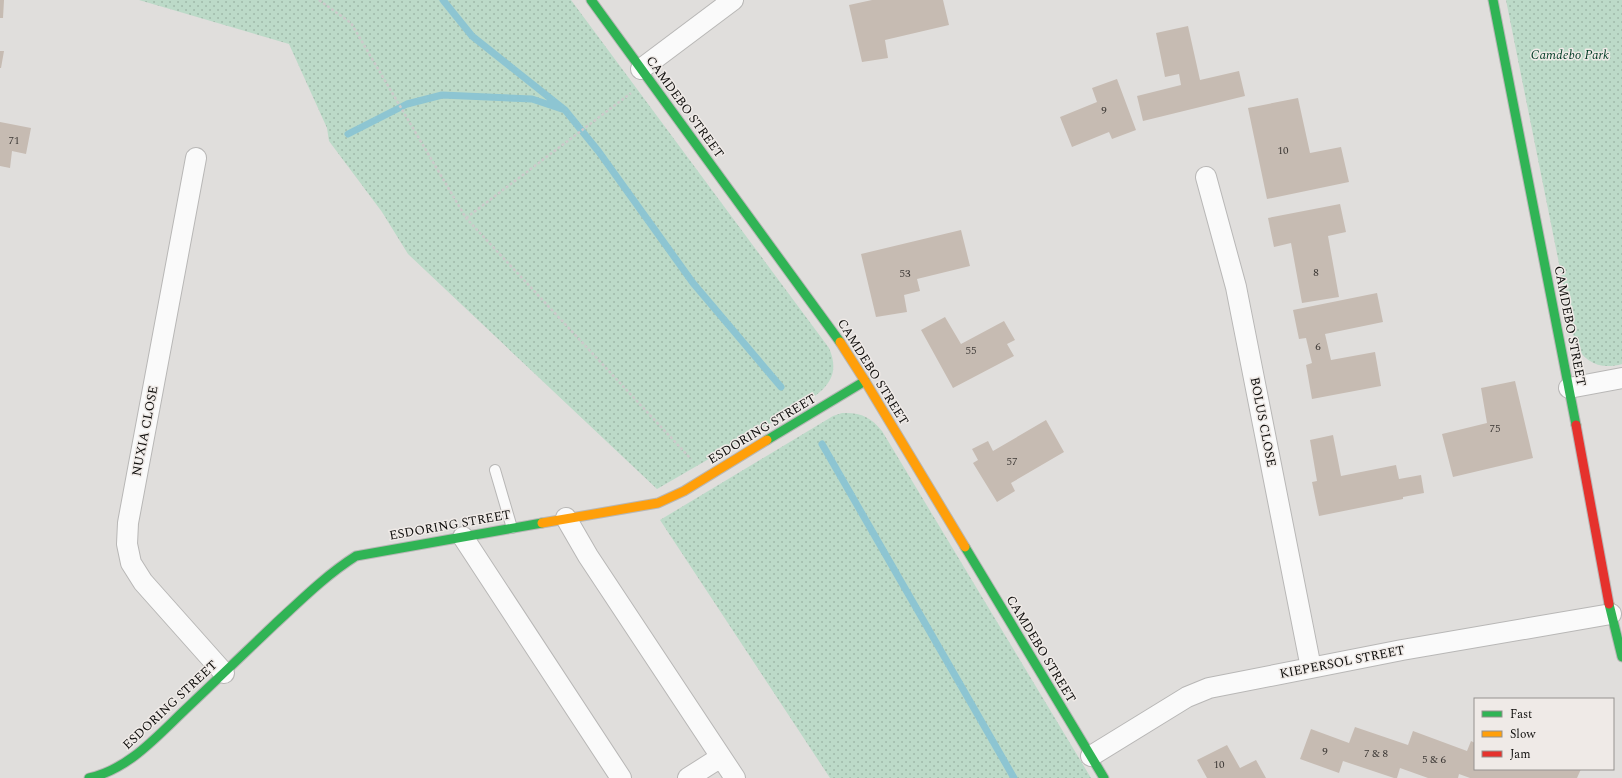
<svg xmlns="http://www.w3.org/2000/svg" width="1622" height="778" font-family="Spectral,serif">
<defs>
<pattern id="park-dots" width="8" height="8" patternUnits="userSpaceOnUse"><rect width="8" height="8" fill="#bcdac8"/><path d="M2 2h.1M6 6h.1" fill="none" stroke="#a0baaa" stroke-width="1.8" stroke-linecap="round"/></pattern>
</defs>
<rect width="100%" height="100%" fill="#e0dedc"/>
<!-- park -->
<path fill="url(#park-dots)" d="M139,0H571L829,348C842,378 824,391 800,406L657,489L408,254L382,212L329,141L327,128L289,44Z
M1506,0H1622V364C1601,370 1584,363 1575,343Z
M842,413C860,412 871,417 882,431L1091,778H830L660,520L833,416Z"/>
<g fill="none" stroke-linecap="round" stroke-linejoin="round">
<!-- stream -->
<path stroke="#8dc5d2" stroke-width="7" d="M443,0L472,36L565,110L599,152L693,283L781,387
M348,134L407,104L442,95L532,99L562,109
M822,444L1014,778"/>
</g>
<!-- building -->
<path fill="#c6bbb2" d="M0,0H4L3,18H0Z
M872,0H943L949,25L885,40L888,58L862,62L849,5Z
M1188,26L1200,80L1239,71L1245,96L1143,121L1137,96L1181,85L1179,74L1165,77L1156,33Z
M0,51H4L1,68H0Z
M1117,79L1136,130L1112,139L1109,132L1072,147L1060,117L1097,102L1092,88Z
M1298,98L1310,153L1341,147L1349,182L1267,199L1248,108Z
M0,122L31,128L26,154L12,151L10,168L0,166Z
M1340,204L1346,232L1328,236L1339,297L1302,303L1291,243L1274,247L1268,218Z
M961,230L970,266L917,279L920,291L904,295L907,312L876,317L861,254Z
M1377,293L1383,322L1325,334L1331,360L1375,352L1381,386L1312,399L1306,365L1312,363L1306,338L1299,339L1293,310Z
M945,317L961,344L1004,321L1015,340L1007,344L1014,356L953,388L921,330Z
M1515,381L1533,458L1453,477L1442,434L1487,423L1481,388Z
M1046,420L1064,452L1011,483L1015,491L997,502L973,463L978,460L972,449L988,441L993,451Z
M1333,435L1341,476L1396,465L1399,479L1421,475L1424,493L1403,497V499L1319,516L1312,482L1317,481L1310,440Z
M1355,727L1408,745L1413,731L1467,751L1471,741L1475,743V769H1581L1577,778H1470L1459,774L1458,778H1428L1400,768L1397,778H1394L1343,761L1339,773L1300,759L1311,729L1349,743Z
M1227,745L1240,768L1256,760L1266,778H1207L1197,760Z"/>
<g fill="none" stroke-linecap="round" stroke-linejoin="round">
<defs>
<path id="lane" d="M495,470L512,528"/>
<path id="street" d="M641,69L733,0
M196,158L128,523L127,544L131,563L143,582L224,673
M1206,177L1236,287L1311,668
M1569,388L1622,378
M566,518L588,556L735,778
M463,537L621,778
M1091,756L1187,697L1209,688L1402,650L1611,614
M688,778L721,757"/>
<path id="fast" d="M591,0L840,342
M1493,0L1576,425
M767,440L865,381
M965,547L1104,778
M1609,604L1622,657
M89,778C130,769 159,734 189,706C217,679 246,652 275,624C301,600 326,575 356,556L542,523"/>
<path id="slow" d="M840,342L865,381L965,547
M542,523L658,503L684,491L767,440"/>
<path id="jam" d="M1576,425L1609,604"/>
</defs>
<!-- lane casing -->
<use href="#lane" stroke="#b8b7b6" stroke-width="12"/>
<!-- street casing -->
<use href="#street" stroke="#b8b7b6" stroke-width="22"/>
<!-- fast casing -->
<use href="#fast" stroke="#b8b7b6" stroke-width="11"/>
<!-- slow casing -->
<use href="#slow" stroke="#b8b7b6" stroke-width="11"/>
<!-- jam casing -->
<use href="#jam" stroke="#b8b7b6" stroke-width="11"/>
<!-- path -->
<path stroke="#cccaca" stroke-width="2.5" stroke-dasharray="3 2" stroke-linecap="butt" d="M319,0L351,23L466,218L691,459
M466,218L631,93"/>
<!-- lane -->
<use href="#lane" stroke="#fafafa" stroke-width="10"/>
<!-- street -->
<use href="#street" stroke="#fafafa" stroke-width="20"/>
<!-- fast -->
<use href="#fast" stroke="#30b455" stroke-width="9"/>
<!-- slow -->
<use href="#slow" stroke="#ff9f0a" stroke-width="9"/>
<!-- jam -->
<use href="#jam" stroke="#e5322d" stroke-width="9"/>
</g>
<g text-anchor="middle" dominant-baseline="central" stroke-width="3" stroke-linejoin="round" paint-order="stroke">
<!-- number labels -->
<g font-size="11" fill="#3c3835">
<text x="1104" y="110">9</text>
<text x="14" y="140">71</text>
<text x="1283" y="150">10</text>
<text x="1316" y="272">8</text>
<text x="905" y="273">53</text>
<text x="1318" y="346">6</text>
<text x="971" y="350">55</text>
<text x="1495" y="428">75</text>
<text x="1012" y="461">57</text>
<text x="1325" y="751">9</text>
<text x="1376" y="753">7 &amp; 8</text>
<text x="1434" y="759">5 &amp; 6</text>
<text x="1219" y="764">10</text>
</g>
<!-- park labels -->
<g font-size="13" font-style="italic" fill="#003a24" stroke="#efeae7">
<text x="1570" y="55">Camdebo Park</text>
</g>
<!-- street labels -->
<g font-size="13" fill="#0e0d0b" stroke="#efeae7">
<text transform="translate(685 107) rotate(54)">CAMDEBO STREET</text>
<text transform="translate(1570 326) rotate(79)">CAMDEBO STREET</text>
<text transform="translate(873 372) rotate(58)">CAMDEBO STREET</text>
<text transform="translate(1263 422) rotate(79)">BOLUS CLOSE</text>
<text transform="translate(762 429) rotate(-31)">ESDORING STREET</text>
<text transform="translate(145 431) rotate(-79)">NUXIA CLOSE</text>
<text transform="translate(450 525) rotate(-10)">ESDORING STREET</text>
<text transform="translate(1041 649) rotate(59)">CAMDEBO STREET</text>
<text transform="translate(1342 662) rotate(-11)">KIEPERSOL STREET</text>
<text transform="translate(170 705) rotate(-43)">ESDORING STREET</text>
</g>
</g>
<!-- legend -->
<rect x="1474" y="698" width="140" height="72" fill="#efeae7" stroke="#95928f"/>
<rect x="1482" y="711" width="20" height="6" fill="#30b455" stroke="#95928f"/>
<text x="1510" y="718" font-size="12" fill="#0e0d0b">Fast</text>
<rect x="1482" y="731" width="20" height="6" fill="#ff9f0a" stroke="#95928f"/>
<text x="1510" y="738" font-size="12" fill="#0e0d0b">Slow</text>
<rect x="1482" y="751" width="20" height="6" fill="#e5322d" stroke="#95928f"/>
<text x="1510" y="758" font-size="12" fill="#0e0d0b">Jam</text>
</svg>
